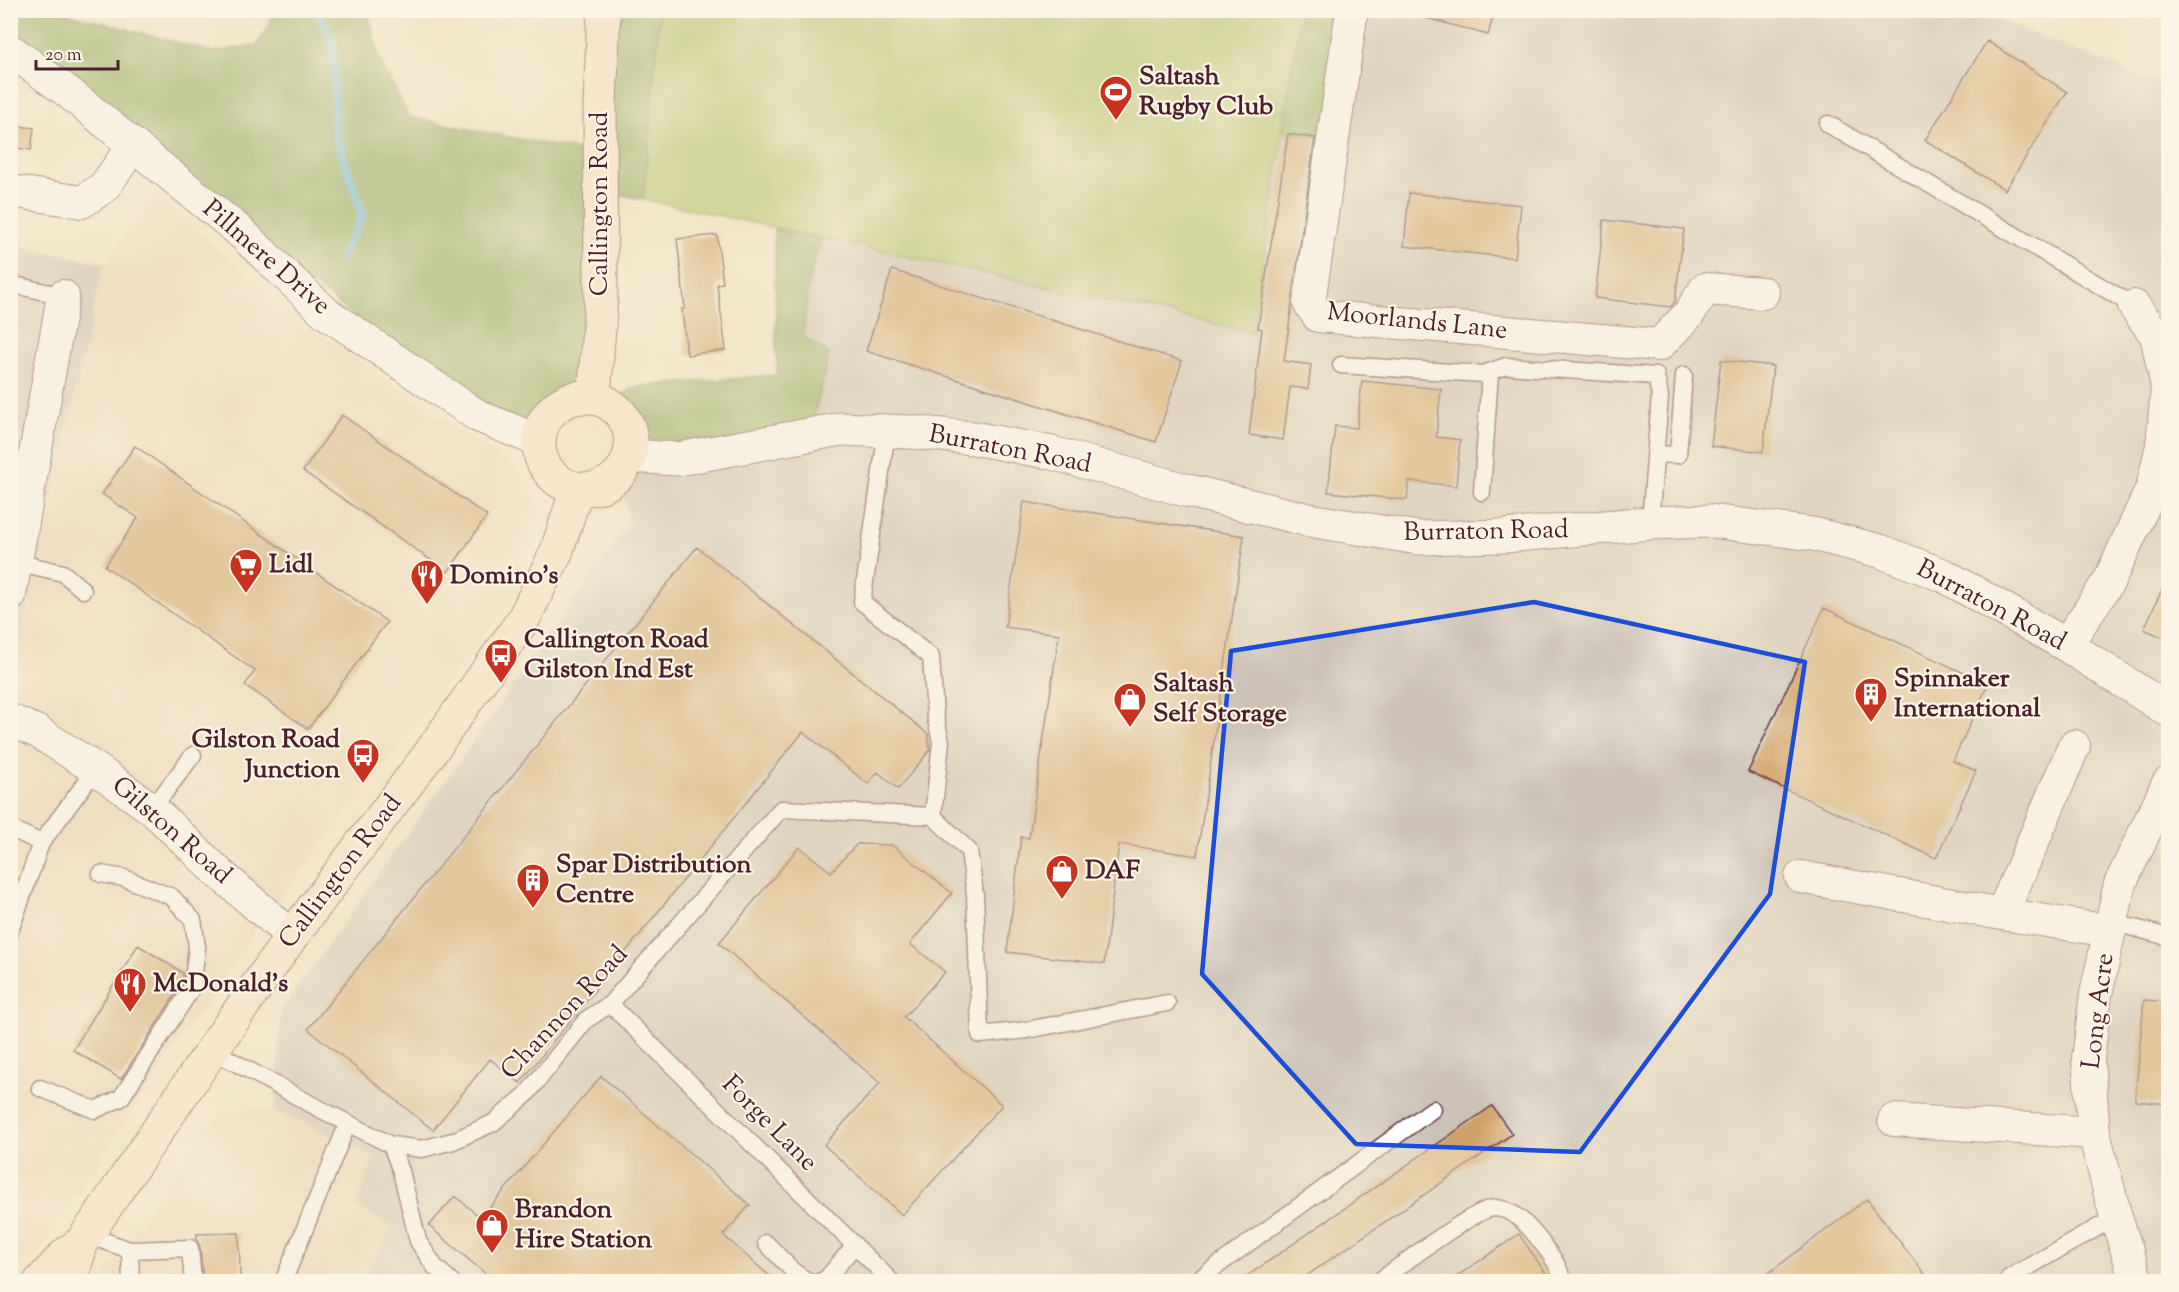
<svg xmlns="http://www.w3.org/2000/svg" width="2179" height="1292" font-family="'Sorts Mill Goudy',serif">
<rect width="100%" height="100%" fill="#fcf5e5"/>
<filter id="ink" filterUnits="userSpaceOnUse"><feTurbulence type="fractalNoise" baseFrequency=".0167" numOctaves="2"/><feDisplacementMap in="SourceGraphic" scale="12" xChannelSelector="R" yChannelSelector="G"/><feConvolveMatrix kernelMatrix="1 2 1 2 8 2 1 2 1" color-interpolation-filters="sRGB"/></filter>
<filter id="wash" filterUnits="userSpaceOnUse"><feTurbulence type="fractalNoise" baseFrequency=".008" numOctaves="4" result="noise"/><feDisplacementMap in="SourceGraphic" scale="24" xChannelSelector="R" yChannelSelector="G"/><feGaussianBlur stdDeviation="1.35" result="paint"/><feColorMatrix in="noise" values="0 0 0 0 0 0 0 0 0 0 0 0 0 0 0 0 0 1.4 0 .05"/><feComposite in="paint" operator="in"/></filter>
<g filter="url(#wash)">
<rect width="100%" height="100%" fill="#f2e5c8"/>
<!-- built -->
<path fill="#edd7ba" d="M153,196L321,334L466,436L518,469L545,516L518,591L250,938L32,1259L11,1261V677L104,263Z
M253,1108L275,1111L312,1125L375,1158L392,1225L364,1281L101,1282L189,1149L209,1125L227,1110Z"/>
<!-- industrial -->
<path fill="#ccc2b8" d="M1352,11H1984L2000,20L2168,87V1281H364L392,1225L355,1206L375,1158L312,1125L275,1111L281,1011L629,523L620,473L629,456L752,447L803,336L809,278L821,239L1253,332L1282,131L1334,139Z
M11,244L104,263L11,677Z"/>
<!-- green -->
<path fill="#adc368" stroke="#7c714a" stroke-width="1.5" d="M660,11H1301L1253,332L643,199Z"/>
<!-- forest -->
<path fill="#8aa95c" stroke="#6a6444" stroke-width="1.5" d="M16,11H58L213,52L257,45L271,24L270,11H368L379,58L409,117L600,155L604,11H660L643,199L600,191L594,398C560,398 548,407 539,441L493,424L11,50V12Z
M1301,11H1352L1334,139L1282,131Z
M774,229L821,239L809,278L803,336L829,354L810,435L752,447L632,440L623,417L610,405L633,387L777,375Z"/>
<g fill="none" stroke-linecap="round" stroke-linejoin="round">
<!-- stream -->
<path stroke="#69bbe5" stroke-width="8" d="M317,10L333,42L336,136L363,214L341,258"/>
</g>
<g id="blocks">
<!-- building -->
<path fill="#d0a269" d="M1424,10H1495L1488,35L1423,17Z
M1987,41L2067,92L2005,190L1925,140Z
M10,125L34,128L31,150L10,147Z
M1288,134L1315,138L1284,361L1311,365L1308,389L1290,387L1283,440L1249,435L1262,329L1258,328Z
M1409,193L1521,205L1515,258L1404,246Z
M1604,220L1684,229L1675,301L1671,307L1595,298Z
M717,235L723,283L717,284L726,350L687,355L682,309L685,308L677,239Z
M892,270L1182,361L1156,442L866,351Z
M1721,360L1773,366L1763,452L1711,446Z
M1362,381L1441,389L1436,437L1460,440L1456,486L1409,481L1407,500L1328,492L1335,426L1357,428Z
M342,415L487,516L448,572L303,471Z
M135,446L387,622L308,729L245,685L255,671L105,566L138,518L102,494Z
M1024,502L1244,536L1197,856L1119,844L1104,964L1007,952L1021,837L1029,838L1059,634L1005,627Z
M697,547L928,734L930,750L898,789L878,772L868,784L803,732L520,1083L490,1059L433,1130L308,1029Z
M2169,574V640L2144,629Z
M1824,608L1988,684L1953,761L1976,771L1936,858L1748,772Z
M857,844L892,845L952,893L910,944L945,972L904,1017L1002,1105L902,1215L824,1145L880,1083L719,943L799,847L831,872Z
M138,945L183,973L182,984L121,1079L73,1050Z
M2144,1000L2169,1002V1104L2135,1101Z
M601,1076L750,1205L723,1235L775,1281H494L429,1226L455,1196L481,1218Z
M1492,1106L1512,1134L1299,1281H1240Z
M1867,1199L1930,1281H1758Z
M239,1233L240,1281H203L200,1247L197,1240V1234Z
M1519,1234L1551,1281H1450Z"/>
</g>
</g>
<g filter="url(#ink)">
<use href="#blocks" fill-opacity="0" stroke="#633d43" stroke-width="1.5"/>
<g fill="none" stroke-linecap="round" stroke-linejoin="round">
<defs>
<path id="service" d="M1828,124L2134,306
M10,284L63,296
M1341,365L1483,374L1506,366L1656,376L1660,396L1650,523
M887,431L862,602L931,657L935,715L941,742L933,816
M1655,454L1678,455L1684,375
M1482,492L1490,372
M16,562L63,573L83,590
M152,809L193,755
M10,828L41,843
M2112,922L2168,937
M10,931L41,843L96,769
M610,1004L892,1282
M212,1050L318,1108L391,1145L422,1149L453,1141L493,1123L526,1095L586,1020L610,1004L781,809L933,816L969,851L975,894L980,1035L1027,1030L1167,1003
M40,1088L95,1110L121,1098L192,988L197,947L193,920L172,897L124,878L101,874
M391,1145L401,1171L418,1241L435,1267L452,1282
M87,1235L130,1250L131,1282
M766,1243L794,1272L809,1282
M130,1250L190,1248L193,1282
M2009,1278L2116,1217
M283,1282L348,1123
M819,1282L826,1279L855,1245
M1195,1282L1433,1109
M1378,1282C1399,1267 1474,1209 1494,1208C1513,1208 1527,1225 1538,1238C1548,1252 1560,1264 1562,1282"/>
<path id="minor" d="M1352,10L1309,303L1318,316L1659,345L1688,315L1705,289L1763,293
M10,50L68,92L238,230L326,313L478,416L539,441
M10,191L82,202L104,187L133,146
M10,595L63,296
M2066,645L2109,581L2152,488L2162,445L2167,387L2156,335L2134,306
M10,720L38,732L96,769L152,809L220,874L292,936
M2074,746L2002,914L2110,931
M1801,877L2002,914
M1894,1120L2094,1133
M2137,1282L2116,1217L2094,1133L2088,1059L2096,994L2120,884L2168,783"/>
<path id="tertiary" d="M629,456L678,459L841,429L911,432L973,438L1052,453L1189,491L1309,520L1418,538L1505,536L1650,523L1710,521L1813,534L1880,551L1945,576L2066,645L2168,710"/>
<path id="secondary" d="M539 443a46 46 0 1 1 92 0a46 46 0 1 1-92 0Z
M594,398L601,298L600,105L604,10
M40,1282L66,1254L82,1242
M70,1282L82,1242L212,1050L292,936L428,756L523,620L556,553L577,489"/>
</defs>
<!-- service casing -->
<use href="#service" stroke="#633d43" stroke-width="19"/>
<!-- minor casing -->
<use href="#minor" stroke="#633d43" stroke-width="34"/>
<!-- tertiary casing -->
<use href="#tertiary" stroke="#633d43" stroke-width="35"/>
<!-- secondary casing -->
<use href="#secondary" stroke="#633d43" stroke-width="35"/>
<!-- service -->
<use href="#service" stroke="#fff" stroke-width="16"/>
<!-- minor -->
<use href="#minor" stroke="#fff" stroke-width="32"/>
<!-- tertiary -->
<use href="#tertiary" stroke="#fff" stroke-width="33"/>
<!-- secondary -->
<use href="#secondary" stroke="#fde4d1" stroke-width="33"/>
</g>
</g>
<!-- marked area -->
<path d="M0 0H2179V1292H0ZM1534,602L1805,662L1770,894L1580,1152L1356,1144L1202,974L1231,651Z" fill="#f2e5c8" fill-opacity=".55" fill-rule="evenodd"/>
<path fill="none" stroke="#1d4ed8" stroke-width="4.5" stroke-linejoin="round" d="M1534,602L1805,662L1770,894L1580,1152L1356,1144L1202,974L1231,651Z"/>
<!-- icons -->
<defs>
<symbol id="stadium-pin" viewBox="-11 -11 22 30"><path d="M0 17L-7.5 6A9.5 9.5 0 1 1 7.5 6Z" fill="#c8321e" stroke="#fcf5e5"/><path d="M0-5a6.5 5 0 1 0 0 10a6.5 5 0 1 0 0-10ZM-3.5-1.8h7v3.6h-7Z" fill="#fff"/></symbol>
<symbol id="supermarket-pin" viewBox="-11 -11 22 30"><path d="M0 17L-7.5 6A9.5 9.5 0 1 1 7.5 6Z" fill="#c8321e" stroke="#fcf5e5"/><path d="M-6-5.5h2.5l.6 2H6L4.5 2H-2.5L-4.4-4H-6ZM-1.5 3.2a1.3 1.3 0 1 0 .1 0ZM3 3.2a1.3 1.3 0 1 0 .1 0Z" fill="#fff"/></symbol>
<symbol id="restaurant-pin" viewBox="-11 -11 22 30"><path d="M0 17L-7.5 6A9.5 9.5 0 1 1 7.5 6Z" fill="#c8321e" stroke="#fcf5e5"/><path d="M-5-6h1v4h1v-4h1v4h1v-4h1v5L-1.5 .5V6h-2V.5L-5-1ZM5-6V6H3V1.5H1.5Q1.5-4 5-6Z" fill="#fff"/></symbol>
<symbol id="bus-pin" viewBox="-11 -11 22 30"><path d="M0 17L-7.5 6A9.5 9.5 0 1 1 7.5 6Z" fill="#c8321e" stroke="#fcf5e5"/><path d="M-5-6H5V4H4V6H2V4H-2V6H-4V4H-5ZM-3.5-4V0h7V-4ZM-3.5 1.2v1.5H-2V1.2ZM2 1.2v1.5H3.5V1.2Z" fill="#fff"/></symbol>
<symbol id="building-pin" viewBox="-11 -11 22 30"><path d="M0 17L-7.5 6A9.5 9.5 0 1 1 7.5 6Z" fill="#c8321e" stroke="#fcf5e5"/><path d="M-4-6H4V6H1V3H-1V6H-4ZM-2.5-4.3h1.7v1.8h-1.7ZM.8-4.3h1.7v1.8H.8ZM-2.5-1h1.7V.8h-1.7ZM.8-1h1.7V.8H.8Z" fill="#fff"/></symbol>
<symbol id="shop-pin" viewBox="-11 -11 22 30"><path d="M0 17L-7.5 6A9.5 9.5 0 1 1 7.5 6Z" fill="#c8321e" stroke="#fcf5e5"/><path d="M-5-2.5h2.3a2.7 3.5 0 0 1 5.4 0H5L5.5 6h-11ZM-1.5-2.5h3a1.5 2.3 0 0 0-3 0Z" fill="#fff"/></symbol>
</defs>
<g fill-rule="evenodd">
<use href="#stadium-pin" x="1097" y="73" width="38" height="52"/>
<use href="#supermarket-pin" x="227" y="546" width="38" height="52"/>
<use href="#restaurant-pin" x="408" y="557" width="38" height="52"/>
<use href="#bus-pin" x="482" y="636" width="38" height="52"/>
<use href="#building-pin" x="1852" y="675" width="38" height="52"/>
<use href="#shop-pin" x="1111" y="680" width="38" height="52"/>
<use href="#bus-pin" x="344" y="736" width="38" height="52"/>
<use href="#shop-pin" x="1043" y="852" width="38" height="52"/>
<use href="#building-pin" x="514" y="861" width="38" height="52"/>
<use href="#restaurant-pin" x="111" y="965" width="38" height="52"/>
<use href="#shop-pin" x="473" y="1206" width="38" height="52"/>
</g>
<g text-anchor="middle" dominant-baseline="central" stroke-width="4.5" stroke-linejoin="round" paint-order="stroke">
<!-- poi labels -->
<g font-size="26" font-weight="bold" fill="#4a1f2b" stroke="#fcf5e5" text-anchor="start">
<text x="1139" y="77">Saltash<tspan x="1139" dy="30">Rugby Club</tspan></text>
<text x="269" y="565">Lidl</text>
<text x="450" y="576">Domino's</text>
<text x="524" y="640">Callington Road<tspan x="524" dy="30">Gilston Ind Est</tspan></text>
<text x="1894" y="679">Spinnaker<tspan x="1894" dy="30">International</tspan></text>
<text x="1153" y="684">Saltash<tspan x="1153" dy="30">Self Storage</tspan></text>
<text x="340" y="740" text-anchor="end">Gilston Road<tspan x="340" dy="30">Junction</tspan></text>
<text x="556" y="865">Spar Distribution<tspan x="556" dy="30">Centre</tspan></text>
<text x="1085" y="871">DAF</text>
<text x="153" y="984">McDonald's</text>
<text x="515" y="1210">Brandon<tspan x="515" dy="30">Hire Station</tspan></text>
</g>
<!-- street labels -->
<g font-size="26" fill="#4a1f2b" stroke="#fcf5e5">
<text transform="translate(600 204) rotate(-90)">Callington Road</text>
<text transform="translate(266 258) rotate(41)">Pillmere Drive</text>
<text transform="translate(1417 322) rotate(6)">Moorlands Lane</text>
<text transform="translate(1010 450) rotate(11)">Burraton Road</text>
<text transform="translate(1486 532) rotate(-1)">Burraton Road</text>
<text transform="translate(1991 606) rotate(28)">Burraton Road</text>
<text transform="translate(171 831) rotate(41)">Gilston Road</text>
<text transform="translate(341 872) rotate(-53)">Callington Road</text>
<text transform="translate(2099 1011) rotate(-83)">Long Acre</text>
<text transform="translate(565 1013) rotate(-47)">Channon Road</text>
<text transform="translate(769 1124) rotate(45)">Forge Lane</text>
</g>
</g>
<!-- margin -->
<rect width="2179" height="1292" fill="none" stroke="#fcf5e5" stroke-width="36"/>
<!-- scale -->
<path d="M36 60v9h82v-9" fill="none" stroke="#4a1f2b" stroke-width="3"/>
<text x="45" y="60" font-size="18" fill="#4a1f2b" stroke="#fcf5e5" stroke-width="4.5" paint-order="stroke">20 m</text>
</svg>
